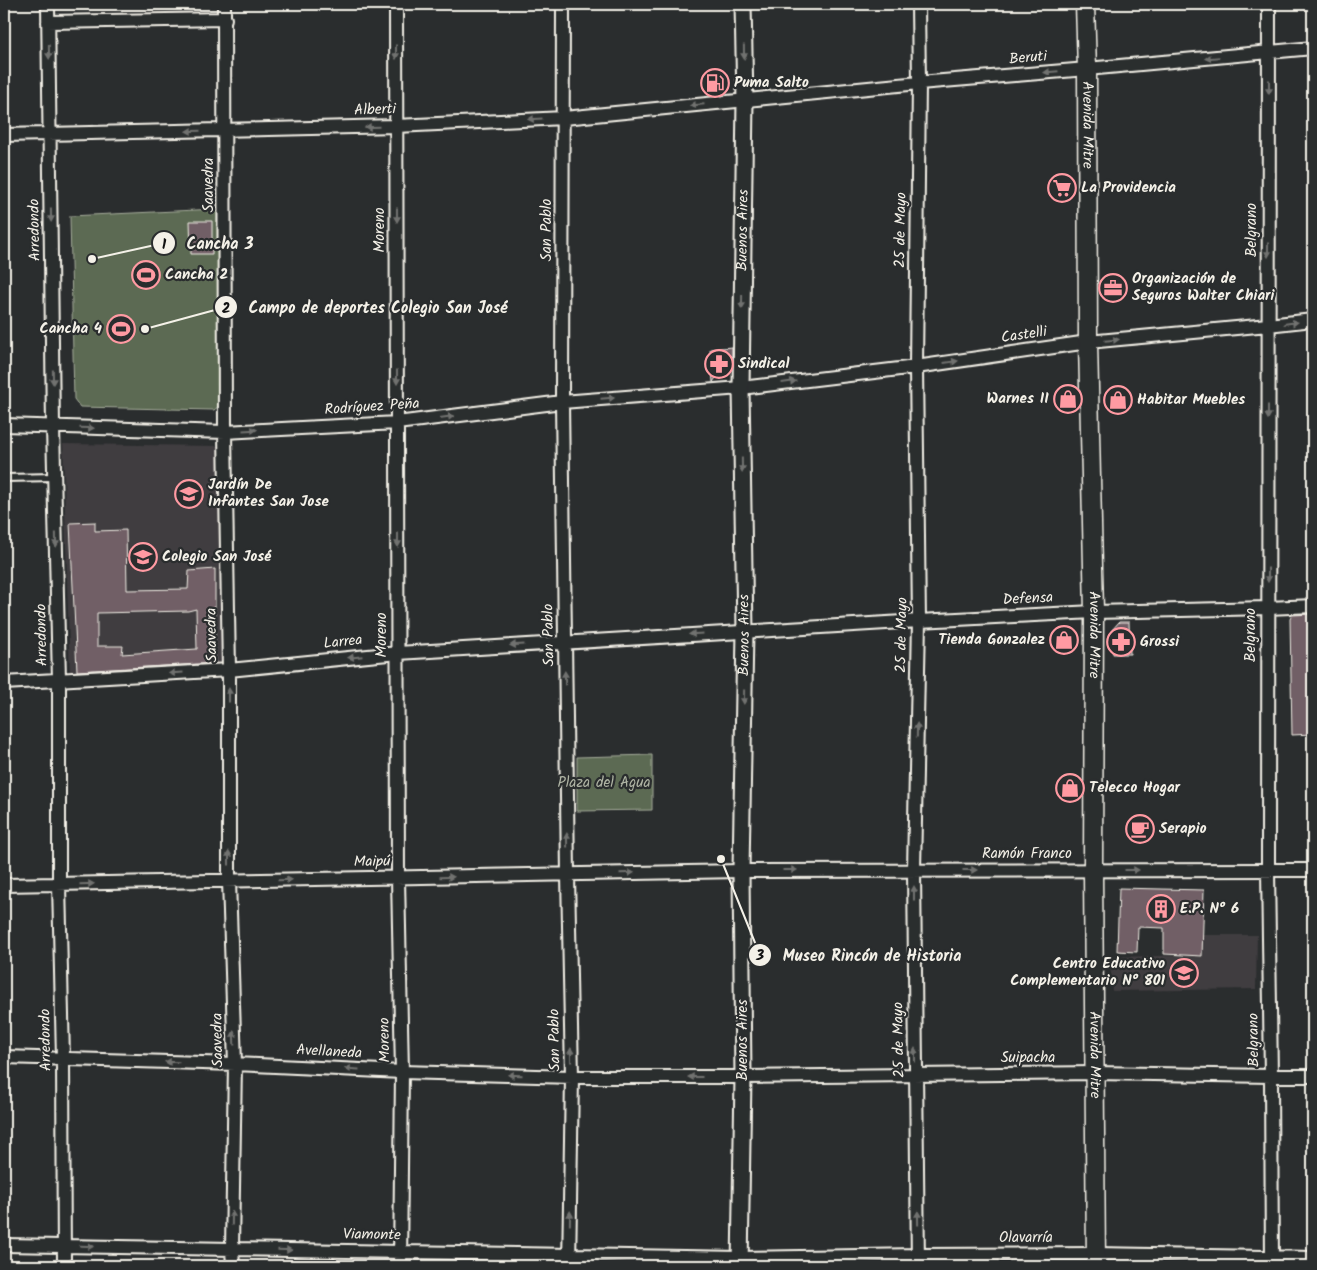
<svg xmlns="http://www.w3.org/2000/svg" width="1317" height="1270" font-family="Kalam,sans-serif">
<rect width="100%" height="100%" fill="#2a2d2e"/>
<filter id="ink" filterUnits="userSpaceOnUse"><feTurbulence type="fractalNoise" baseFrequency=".02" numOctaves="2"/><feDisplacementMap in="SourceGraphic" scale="10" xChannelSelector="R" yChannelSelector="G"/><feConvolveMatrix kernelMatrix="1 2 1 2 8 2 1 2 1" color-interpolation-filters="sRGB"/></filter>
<g filter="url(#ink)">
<!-- built -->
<path fill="#3f3c3f" d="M63,444L219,446L221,668L70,678Z
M1198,935H1257L1256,989L1112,991L1110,957L1202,955Z"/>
<!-- green -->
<path fill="#5b6a52" stroke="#a8ae9d" d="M217,209L219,406L214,410L80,407L74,399L70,216Z
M652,755V810L577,811V757Z"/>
<!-- building -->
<path fill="#715f66" stroke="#f4f1e8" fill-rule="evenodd" d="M190,221H212V254H191Z
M732,347V356L713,382L710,349Z
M95,522V531L126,530L127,590L188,589L189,571L215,569V663L77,671L70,523ZM196,609L197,649L122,654L123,646H97V613L188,611Z
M1313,614V734L1292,735L1290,619L1292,615Z
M1119,622H1129L1130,654H1113L1112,630Z
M1119,888L1204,890L1202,956L1164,954V928L1138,927L1137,952L1117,951Z"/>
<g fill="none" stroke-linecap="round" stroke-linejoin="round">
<defs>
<path id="service" d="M4,478L55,477"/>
<path id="minor" d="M48,4L53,427L59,680V884L63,1058L64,1266
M224,4L225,432L229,670V881L235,1064L232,1249L233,1266
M396,4L398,878L402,1072L400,1266
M563,4L562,402L568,875L572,1077L569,1266
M918,4L919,83L916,367L919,621L914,870L918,1266
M1269,4L1268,870L1271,1076L1272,1266
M48,22L225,19
M4,135L396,126L564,118L919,83L1087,69L1313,48
M4,425L225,432L397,423L562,402L741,388L916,367L1088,342L1268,325L1313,320
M4,683L229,670L398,653L919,621L1094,612L1268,608L1313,606
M4,885L741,871L1313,870
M4,1057L235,1064L402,1072L572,1077H743L1095,1073L1271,1076H1313
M4,1245L740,1258L918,1255L1096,1254L1313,1258"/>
<g id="tertiary">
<path id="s1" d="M740,1266L743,1077L741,871L745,631L741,388L745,101L743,4"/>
</g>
<g id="secondary">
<path id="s2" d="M1085,4L1087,69L1088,342L1094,612L1093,870L1096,1266"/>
</g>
</defs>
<!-- service casing -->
<use href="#service" stroke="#f4f1e8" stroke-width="10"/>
<!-- minor casing -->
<use href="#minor" stroke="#f4f1e8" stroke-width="16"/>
<!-- tertiary casing -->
<use href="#tertiary" stroke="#f4f1e8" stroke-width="19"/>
<!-- secondary casing -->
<use href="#secondary" stroke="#f4f1e8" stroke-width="21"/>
<!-- service -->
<use href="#service" stroke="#2a2d2e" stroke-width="6"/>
<!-- minor -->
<use href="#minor" stroke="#2a2d2e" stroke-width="12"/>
<!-- tertiary -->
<use href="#tertiary" stroke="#2a2d2e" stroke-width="15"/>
<!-- secondary -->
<use href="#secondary" stroke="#2a2d2e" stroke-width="18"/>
</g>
<!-- one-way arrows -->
<defs><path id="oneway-solid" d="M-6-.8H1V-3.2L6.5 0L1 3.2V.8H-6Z" transform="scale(1.25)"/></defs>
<g fill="#71726f">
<use href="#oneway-solid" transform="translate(49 52) rotate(89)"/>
<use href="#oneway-solid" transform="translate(396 52) rotate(90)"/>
<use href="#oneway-solid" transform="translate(744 52) rotate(89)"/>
<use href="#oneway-solid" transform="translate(1212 58) rotate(175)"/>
<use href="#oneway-solid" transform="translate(1051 72) rotate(175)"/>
<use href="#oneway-solid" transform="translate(1269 87) rotate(90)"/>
<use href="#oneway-solid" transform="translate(697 105) rotate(175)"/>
<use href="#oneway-solid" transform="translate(535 119) rotate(177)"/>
<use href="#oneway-solid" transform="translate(372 127) rotate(179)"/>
<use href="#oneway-solid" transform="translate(193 131) rotate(179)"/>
<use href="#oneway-solid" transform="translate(51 215) rotate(89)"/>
<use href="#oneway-solid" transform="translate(397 215) rotate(90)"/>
<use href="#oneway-solid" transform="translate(1268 250) rotate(90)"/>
<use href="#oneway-solid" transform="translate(742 302) rotate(91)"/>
<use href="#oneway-solid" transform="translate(1291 323) rotate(-7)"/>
<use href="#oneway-solid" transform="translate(1112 340) rotate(-5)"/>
<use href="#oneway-solid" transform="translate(951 362) rotate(-8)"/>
<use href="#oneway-solid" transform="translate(53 377) rotate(89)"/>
<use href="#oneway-solid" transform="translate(397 377) rotate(90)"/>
<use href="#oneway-solid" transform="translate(789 382) rotate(-7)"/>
<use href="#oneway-solid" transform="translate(608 398) rotate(-5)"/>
<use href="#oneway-solid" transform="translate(1268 412) rotate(90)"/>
<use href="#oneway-solid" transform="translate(447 417) rotate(-7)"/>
<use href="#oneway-solid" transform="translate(87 428) rotate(2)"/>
<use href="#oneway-solid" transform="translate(250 430) rotate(-3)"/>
<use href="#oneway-solid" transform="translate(742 465) rotate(89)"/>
<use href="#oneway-solid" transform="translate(56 540) rotate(89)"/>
<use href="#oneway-solid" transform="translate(398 540) rotate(90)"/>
<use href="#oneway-solid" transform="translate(1268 575) rotate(90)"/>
<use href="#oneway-solid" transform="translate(696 634) rotate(177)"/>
<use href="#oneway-solid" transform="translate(517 645) rotate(176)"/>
<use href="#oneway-solid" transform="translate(355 657) rotate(174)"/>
<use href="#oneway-solid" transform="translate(176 673) rotate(177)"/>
<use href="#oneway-solid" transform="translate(565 678) rotate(-91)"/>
<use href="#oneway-solid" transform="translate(229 695) rotate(-90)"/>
<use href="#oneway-solid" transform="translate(744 697) rotate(91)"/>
<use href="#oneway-solid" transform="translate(917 730) rotate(-89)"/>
<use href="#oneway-solid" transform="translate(567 840) rotate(-91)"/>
<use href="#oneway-solid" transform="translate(229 858) rotate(-90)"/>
<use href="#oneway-solid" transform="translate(790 870)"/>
<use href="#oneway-solid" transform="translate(970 870)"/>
<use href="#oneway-solid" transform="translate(1132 870)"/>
<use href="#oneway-solid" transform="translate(627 873) rotate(-1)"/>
<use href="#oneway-solid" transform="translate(447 877) rotate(-1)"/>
<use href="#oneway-solid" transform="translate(285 880) rotate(-1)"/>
<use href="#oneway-solid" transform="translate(87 884) rotate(-1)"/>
<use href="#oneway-solid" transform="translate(914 893) rotate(-90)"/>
<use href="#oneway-solid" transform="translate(234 1038) rotate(-92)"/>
<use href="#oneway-solid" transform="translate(571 1055) rotate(-91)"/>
<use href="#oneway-solid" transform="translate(915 1055) rotate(-90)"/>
<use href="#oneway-solid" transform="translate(172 1062) rotate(-178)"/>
<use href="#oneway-solid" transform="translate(352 1069) rotate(-177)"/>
<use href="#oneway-solid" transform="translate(515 1075) rotate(-178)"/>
<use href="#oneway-solid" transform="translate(695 1077) rotate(180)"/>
<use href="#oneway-solid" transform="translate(232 1218) rotate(-89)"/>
<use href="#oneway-solid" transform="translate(570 1218) rotate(-89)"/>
<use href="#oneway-solid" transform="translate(918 1218) rotate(-91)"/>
<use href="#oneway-solid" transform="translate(87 1246) rotate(1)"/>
<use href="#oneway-solid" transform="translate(285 1250) rotate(1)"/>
</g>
</g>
<!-- icons -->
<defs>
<symbol id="fuel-ring" viewBox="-11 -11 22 22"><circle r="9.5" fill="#2a2d2e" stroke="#ff9aa2" stroke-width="1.5"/><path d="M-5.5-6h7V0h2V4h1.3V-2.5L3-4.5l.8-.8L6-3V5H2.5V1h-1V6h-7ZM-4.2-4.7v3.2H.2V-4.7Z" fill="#ff9aa2"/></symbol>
<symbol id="supermarket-ring" viewBox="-11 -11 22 22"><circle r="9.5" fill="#2a2d2e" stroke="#ff9aa2" stroke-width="1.5"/><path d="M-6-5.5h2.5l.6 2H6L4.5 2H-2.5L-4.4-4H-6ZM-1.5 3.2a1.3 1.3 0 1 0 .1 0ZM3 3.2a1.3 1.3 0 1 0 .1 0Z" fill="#ff9aa2"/></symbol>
<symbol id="stadium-ring" viewBox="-11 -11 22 22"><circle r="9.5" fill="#2a2d2e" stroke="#ff9aa2" stroke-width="1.5"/><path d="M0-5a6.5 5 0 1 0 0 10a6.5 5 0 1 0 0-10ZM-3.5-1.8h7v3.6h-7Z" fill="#ff9aa2"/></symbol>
<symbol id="office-ring" viewBox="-11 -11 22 22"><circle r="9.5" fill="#2a2d2e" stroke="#ff9aa2" stroke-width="1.5"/><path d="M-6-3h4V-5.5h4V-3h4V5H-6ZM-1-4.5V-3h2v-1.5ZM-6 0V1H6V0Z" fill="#ff9aa2"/></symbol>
<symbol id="pharmacy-ring" viewBox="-11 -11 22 22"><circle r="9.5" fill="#2a2d2e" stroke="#ff9aa2" stroke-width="1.5"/><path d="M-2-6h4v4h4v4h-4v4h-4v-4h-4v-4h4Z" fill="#ff9aa2"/></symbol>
<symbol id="shop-ring" viewBox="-11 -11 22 22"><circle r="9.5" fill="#2a2d2e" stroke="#ff9aa2" stroke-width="1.5"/><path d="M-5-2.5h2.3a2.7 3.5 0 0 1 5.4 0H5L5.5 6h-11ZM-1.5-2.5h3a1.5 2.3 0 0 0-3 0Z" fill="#ff9aa2"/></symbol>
<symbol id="school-ring" viewBox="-11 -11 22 22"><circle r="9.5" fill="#2a2d2e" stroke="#ff9aa2" stroke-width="1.5"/><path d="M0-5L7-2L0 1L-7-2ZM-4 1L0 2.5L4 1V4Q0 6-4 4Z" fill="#ff9aa2"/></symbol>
<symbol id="cafe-ring" viewBox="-11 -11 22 22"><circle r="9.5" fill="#2a2d2e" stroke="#ff9aa2" stroke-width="1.5"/><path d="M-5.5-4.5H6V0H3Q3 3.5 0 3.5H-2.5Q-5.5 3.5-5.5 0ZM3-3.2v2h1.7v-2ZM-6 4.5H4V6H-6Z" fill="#ff9aa2"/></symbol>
<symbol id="building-ring" viewBox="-11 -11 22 22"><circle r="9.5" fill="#2a2d2e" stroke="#ff9aa2" stroke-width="1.5"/><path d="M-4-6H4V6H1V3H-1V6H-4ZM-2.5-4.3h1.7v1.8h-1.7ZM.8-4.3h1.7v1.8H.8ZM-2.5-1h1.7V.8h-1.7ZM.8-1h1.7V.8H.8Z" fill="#ff9aa2"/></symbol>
</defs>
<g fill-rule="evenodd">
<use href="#fuel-ring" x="699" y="67" width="32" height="32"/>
<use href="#supermarket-ring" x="1046" y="172" width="32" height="32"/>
<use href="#stadium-ring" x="130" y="259" width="32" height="32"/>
<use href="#office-ring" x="1097" y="272" width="32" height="32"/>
<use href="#stadium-ring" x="105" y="313" width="32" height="32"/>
<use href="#pharmacy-ring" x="703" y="348" width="32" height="32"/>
<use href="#shop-ring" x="1052" y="383" width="32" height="32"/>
<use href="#shop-ring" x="1102" y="384" width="32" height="32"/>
<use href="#school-ring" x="173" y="478" width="32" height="32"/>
<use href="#school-ring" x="127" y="541" width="32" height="32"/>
<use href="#shop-ring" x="1048" y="624" width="32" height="32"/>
<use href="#pharmacy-ring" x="1105" y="626" width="32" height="32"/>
<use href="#shop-ring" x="1054" y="772" width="32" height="32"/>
<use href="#cafe-ring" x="1124" y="813" width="32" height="32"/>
<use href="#building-ring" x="1145" y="893" width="32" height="32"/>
<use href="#school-ring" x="1168" y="957" width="32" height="32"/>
</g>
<g text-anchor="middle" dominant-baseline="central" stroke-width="4.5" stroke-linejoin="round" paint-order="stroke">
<!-- street labels -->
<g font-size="15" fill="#f4f1e8" stroke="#2a2d2e">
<text transform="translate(1028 58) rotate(-5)">Beruti</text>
<text transform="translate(375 110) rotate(-2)">Alberti</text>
<text stroke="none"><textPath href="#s2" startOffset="121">Avenida Mitre</textPath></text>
<text transform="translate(209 185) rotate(-90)">Saavedra</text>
<text transform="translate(35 230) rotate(-91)">Arredondo</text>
<text transform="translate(380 230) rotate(-90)">Moreno</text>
<text transform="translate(547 230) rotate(-90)">San Pablo</text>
<text stroke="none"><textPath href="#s1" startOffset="1036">Buenos Aires</textPath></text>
<text transform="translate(901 230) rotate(-89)">25 de Mayo</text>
<text transform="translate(1252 230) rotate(-90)">Belgrano</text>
<text transform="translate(1024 335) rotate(-8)">Castelli</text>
<text transform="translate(372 407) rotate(-4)">Rodríguez Peña</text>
<text transform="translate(1028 599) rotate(-3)">Defensa</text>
<text transform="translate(42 635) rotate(-91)">Arredondo</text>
<text transform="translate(212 635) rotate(-91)">Saavedra</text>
<text transform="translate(382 635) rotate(-90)">Moreno</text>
<text transform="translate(549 635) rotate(-91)">San Pablo</text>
<text stroke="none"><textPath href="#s1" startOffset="631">Buenos Aires</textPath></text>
<text transform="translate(902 635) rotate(-89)">25 de Mayo</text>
<text stroke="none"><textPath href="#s2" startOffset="631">Avenida Mitre</textPath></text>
<text transform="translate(1251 635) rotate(-90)">Belgrano</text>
<text transform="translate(343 642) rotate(-6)">Larrea</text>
<text x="1027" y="854">Ramón Franco</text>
<text transform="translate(372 862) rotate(-1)">Maipú</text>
<text transform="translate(46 1040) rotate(-91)">Arredondo</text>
<text transform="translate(218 1040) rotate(-91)">Saavedra</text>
<text transform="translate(385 1040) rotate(-91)">Moreno</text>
<text transform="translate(555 1040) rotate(-91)">San Pablo</text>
<text transform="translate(743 1040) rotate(-90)">Buenos Aires</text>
<text transform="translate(899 1040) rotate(-91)">25 de Mayo</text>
<text transform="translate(1254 1040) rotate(-91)">Belgrano</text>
<text transform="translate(329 1052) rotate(3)">Avellaneda</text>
<text stroke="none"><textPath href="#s2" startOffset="1051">Avenida Mitre</textPath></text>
<text x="1028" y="1058">Suipacha</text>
<text transform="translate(372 1235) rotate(1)">Viamonte</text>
<text x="1026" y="1238">Olavarría</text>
</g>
<!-- poi labels -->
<g font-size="15" font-weight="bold" fill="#f4f1e8" stroke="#2a2d2e" text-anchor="start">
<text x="734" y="83">Puma Salto</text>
<text x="1081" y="188">La Providencia</text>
<text x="165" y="275">Cancha 2</text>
<text x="1132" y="279">Organización de<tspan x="1132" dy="17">Seguros Walter Chiari</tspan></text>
<text x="102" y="329" text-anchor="end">Cancha 4</text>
<text x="738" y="364">Sindical</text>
<text x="1049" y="399" text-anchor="end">Warnes II</text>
<text x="1137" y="400">Habitar Muebles</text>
<text x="208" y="485">Jardín De<tspan x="208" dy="17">Infantes San Jose</tspan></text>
<text x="162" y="557">Colegio San José</text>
<text x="1045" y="640" text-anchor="end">Tienda Gonzalez</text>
<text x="1140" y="642">Grossi</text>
<text x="1089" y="788">Telecco Hogar</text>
<text x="1159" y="829">Serapio</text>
<text x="1180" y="909">E.P. N° 6</text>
<text x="1165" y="964" text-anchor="end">Centro Educativo<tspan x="1165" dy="17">Complementario N° 801</tspan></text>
</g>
<!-- park labels -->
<g font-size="15" fill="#afb4a4" stroke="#2a2d2e">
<text x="604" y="783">Plaza del Agua</text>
</g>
</g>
<!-- callouts -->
<path fill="none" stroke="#f4f1e8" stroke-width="2" d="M92 259L164 243M145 329L226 307M721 859L760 955"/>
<g fill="#f4f1e8" stroke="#2a2d2e" stroke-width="2">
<circle cx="92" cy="259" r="5"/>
<circle cx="145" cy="329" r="5"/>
<circle cx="721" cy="859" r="5"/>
<circle cx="164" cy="243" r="12"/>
<circle cx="226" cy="307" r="12"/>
<circle cx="760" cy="955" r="12"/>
</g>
<g font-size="15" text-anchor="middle" font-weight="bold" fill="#111">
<text x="164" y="249">1</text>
<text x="226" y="313">2</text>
<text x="760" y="960">3</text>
</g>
<g font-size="16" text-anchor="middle" font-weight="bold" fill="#f4f1e8" stroke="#2a2d2e" stroke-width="4.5" stroke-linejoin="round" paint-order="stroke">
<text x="220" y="249">Cancha 3</text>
<text x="378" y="313">Campo de deportes Colegio San José</text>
<text x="872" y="961">Museo Rincón de Historia</text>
</g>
<!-- margin -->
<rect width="1317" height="1270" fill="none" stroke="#2a2d2e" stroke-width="20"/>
<rect x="10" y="10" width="1297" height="1250" fill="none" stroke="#f4f1e8" stroke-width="2" filter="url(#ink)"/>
</svg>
